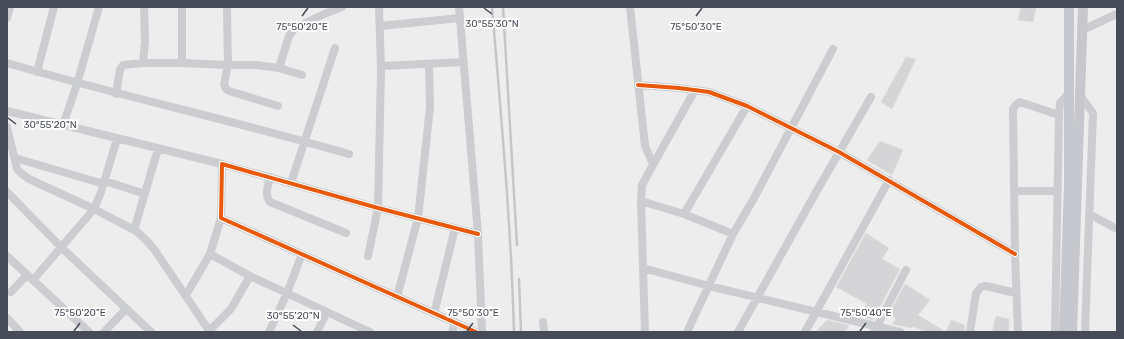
<svg xmlns="http://www.w3.org/2000/svg" width="1124" height="339" font-family="Rubik,sans-serif">
<rect width="100%" height="100%" fill="#ededed"/>
<!-- building -->
<path fill="#d5d5d7" stroke="#dfdfe0" d="M1021,7H1036L1033,22L1018,20Z
M906,57L916,59L892,109L881,102Z
M880,141L903,150L892,175L867,160Z
M866,233L889,248L882,259L900,269L873,320L859,316L867,304L836,287Z
M905,284L930,300L918,315L946,332L951,320L965,325L964,332H926L912,326L911,328L892,324L896,319L889,314Z
M996,316L1009,319V332H992Z
M827,320L849,325L845,332H823L817,330Z"/>
<g fill="none" stroke-linecap="round" stroke-linejoin="round">
<!-- minor -->
<path stroke="#cccdd0" stroke-width="8" d="M459,7L478,234L482,332
M630,7L645,146L653,164
M227,10L228,65H256L279,68
M7,18L10,7
M380,26L460,18
M1082,30L1117,14
M7,63C120,96 236,121 349,154
M143,63H182L228,65L224,84L226,89L229,91L278,106
M182,63V7
M381,66L463,62
M37,72L54,7
M302,75L279,68L289,36L295,28L324,14L342,7
M638,85L679,88L709,92L747,106L839,152L1015,254
M116,94L120,70L123,65L143,63L145,42L144,7
M1079,94L1093,113L1085,332
M7,111L222,164
M63,125L77,84L99,7
M7,127L17,169L21,173L29,179L94,209L136,231L147,241L154,249L210,332
M15,158L104,184
M270,177C268,186 264,195 270,202L346,233
M105,181L145,194
M291,183L335,48
M1014,191H1058
M7,192L62,248L151,332
M641,201L684,214L733,234
M684,214L747,106
M1089,214L1117,229
M221,218L210,254L250,276L370,332
M134,230L158,149
M7,256L89,332
M368,256L378,208L381,70L379,7
M643,268L709,286L900,332
M33,280L94,209L101,192L117,139
M11,292L27,275
M186,295L210,254
M397,297L418,218L430,107L429,64
M434,314L455,228
M7,318L20,332
M543,322L544,332
M104,332L126,309
M208,332L231,309L250,276
M269,332L287,293L302,254
M317,332L327,312
M452,332L455,322
M476,332L221,218L222,164L378,208L478,234
M645,332L641,201L642,185L649,172L695,90
M687,332L733,234L753,200L833,49
M738,332L815,194L871,97
M805,332L889,180
M874,332L906,270
M970,332L976,293L981,287L986,286L1016,293
M1018,332L1015,254L1013,109L1016,105L1020,102L1059,115
M1055,332L1059,115L1060,103L1069,93"/>
<!-- major -->
<path stroke="#c7c8cd" stroke-width="10" d="M1064,332L1069,186V7
M1072,332L1083,7"/>
<!-- rail -->
<path stroke="#c5c6c8" stroke-width="2.5" d="M492,7C501,115 511,223 514,332
M503,7L517,245
M519,279L521,332"/>
<defs>
<path id="cycleway" d="M638,85L679,88L709,92L747,106L839,152L1015,254
M476,332L221,218L222,164L378,208L478,234"/>
</defs>
<!-- cycleway casing -->
<use href="#cycleway" stroke="#fff" stroke-width="6"/>
<!-- cycleway -->
<use href="#cycleway" stroke="#e8590c" stroke-width="4"/>
</g>
<!-- ticks -->
<path fill="none" stroke="#474b57" stroke-width="1.5" d="M484,8L492,14M302,16L308,8M696,16L702,8M8,118L16,124M293,325L301,331M74,331L80,323M467,331L473,323M860,331L866,323"/>
<g font-size="10" text-anchor="middle" fill="#474b57" stroke="#fff" stroke-width="4" stroke-linejoin="round" paint-order="stroke">
<text x="492" y="27">30°55'30"N</text>
<text x="302" y="30">75°50'20"E</text>
<text x="696" y="30">75°50'30"E</text>
<text x="50" y="128">30°55'20"N</text>
<text x="80" y="316">75°50'20"E</text>
<text x="473" y="316">75°50'30"E</text>
<text x="866" y="316">75°50'40"E</text>
<text x="293" y="319">30°55'20"N</text>
</g>
<!-- border -->
<rect width="1124" height="339" fill="none" stroke="#474b57" stroke-width="16"/>
</svg>
